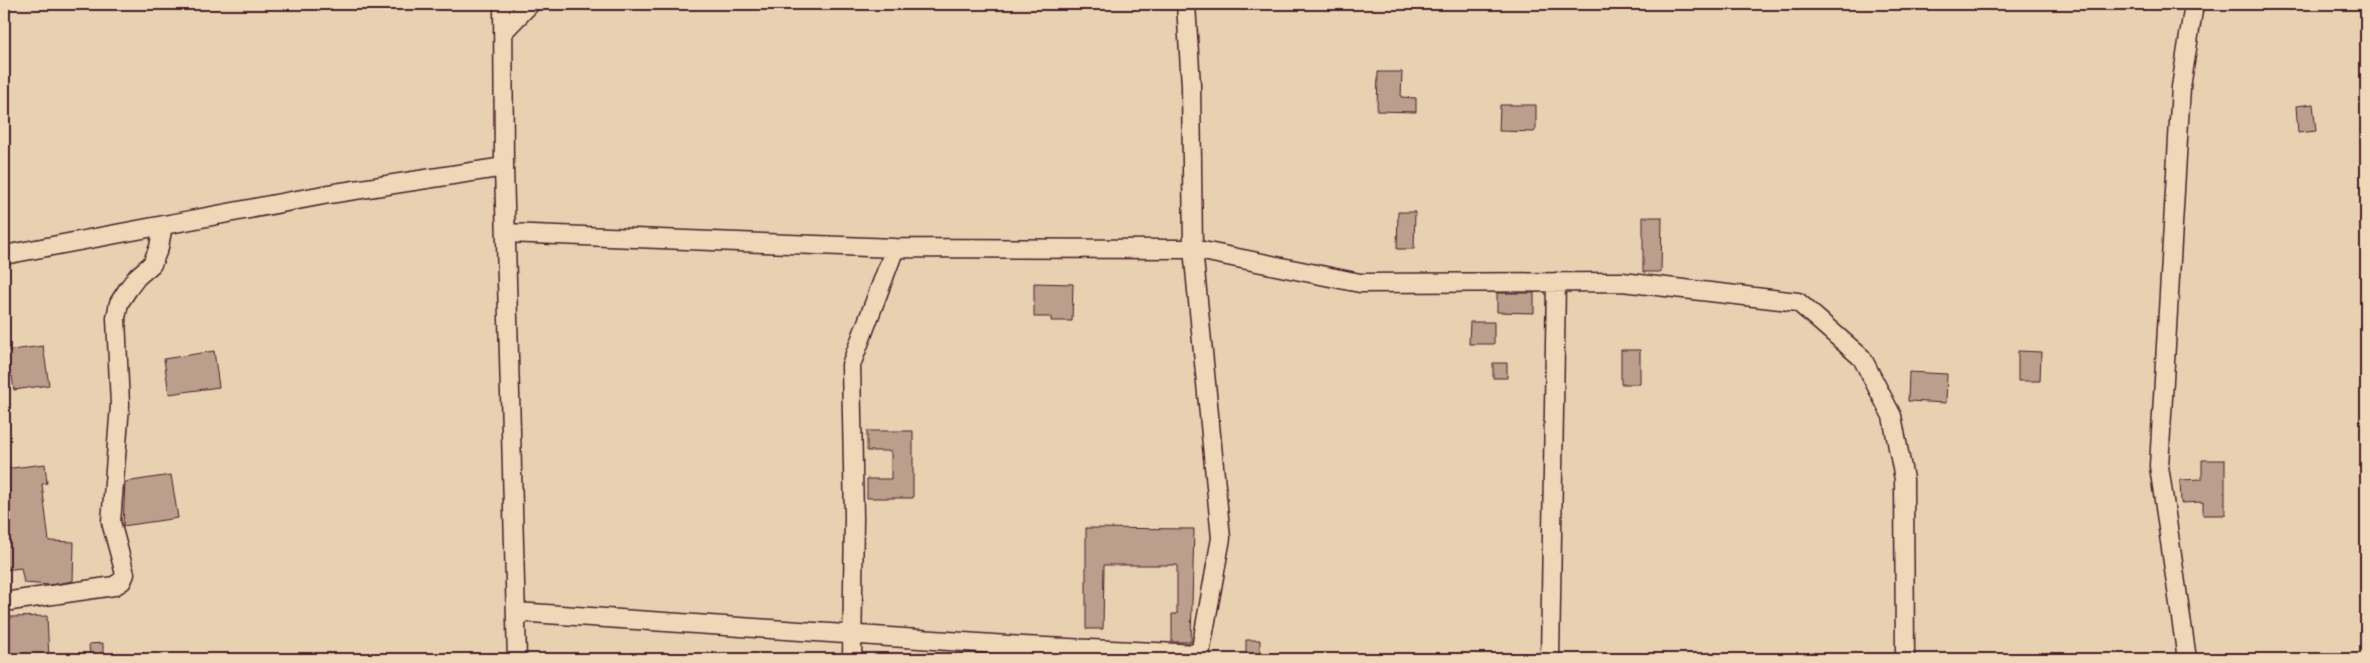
<svg xmlns="http://www.w3.org/2000/svg" width="2370" height="663" font-family="Kalam,sans-serif">
<rect width="100%" height="100%" fill="#e7d1b1"/>
<filter id="ink" filterUnits="userSpaceOnUse"><feTurbulence type="fractalNoise" baseFrequency=".02" numOctaves="2"/><feDisplacementMap in="SourceGraphic" scale="10" xChannelSelector="R" yChannelSelector="G"/><feConvolveMatrix kernelMatrix="1 2 1 2 8 2 1 2 1" color-interpolation-filters="sRGB"/></filter>
<g filter="url(#ink)">
<!-- building -->
<path fill="#bb9f8c" stroke="#4a1f2b" d="M1378,72H1402L1401,97L1416,98V112L1377,111Z
M2313,104L2316,131L2298,133L2296,106Z
M1500,105H1536V129L1534,132L1499,131Z
M1398,212H1415L1414,249H1397Z
M1643,217H1662L1661,272H1643Z
M1034,283L1073,284L1072,321H1051V317H1034Z
M1497,293H1534V313L1497,312Z
M1470,322H1494V344H1469Z
M43,346L49,385L14,390L12,376L6,377L4,351Z
M1621,350H1640V384H1621Z
M214,351L219,387L169,394L164,359Z
M2018,351L2041,352L2040,381H2018Z
M1493,363H1507V378H1493Z
M1909,372L1947,374L1946,403L1908,401Z
M867,431H913V498H867V479H891V451H867Z
M2202,460H2225V515H2203V502L2181,503L2180,480L2202,479Z
M45,464L47,483L42,484L49,541L74,542L73,581L50,585L24,583L21,568L4,570V469Z
M171,475L178,518L123,526L125,482Z
M1086,528L1194,529L1191,642H1172V614H1177V565H1104L1103,629H1086Z
M47,616L49,659H9V656L4,657V620L10,619V617Z
M1246,640H1260V658L1246,657Z
M103,643V659H90L89,644Z"/>
<g fill="none" stroke-linecap="round" stroke-linejoin="round">
<defs>
<path id="minor" d="M503,4L504,167L517,659
M1186,4L1191,86L1193,249L1221,538L1200,654
M504,31L530,4
M506,233L895,248L1193,249L1360,283L1622,282L1798,302L1862,358L1892,416L1904,479L1905,659
M4,255L329,194L504,167
M4,602L114,586L122,581L125,574L111,522L120,405L116,318L119,303L128,289L137,277L152,264L159,247L163,225
M516,612L1023,646L1200,654V659
M852,659L854,517L851,365L895,248
M1550,659L1556,282
M2187,659L2159,466L2181,87L2194,4"/>
</defs>
<!-- minor casing -->
<use href="#minor" stroke="#4a1f2b" stroke-width="21"/>
<!-- minor -->
<use href="#minor" stroke="#eed8b7" stroke-width="18"/>
</g>
</g>
<!-- margin -->
<rect width="2370" height="663" fill="none" stroke="#eed8b7" stroke-width="20"/>
<rect x="10" y="10" width="2350" height="643" fill="none" stroke="#4a1f2b" stroke-width="2" filter="url(#ink)"/>
</svg>
